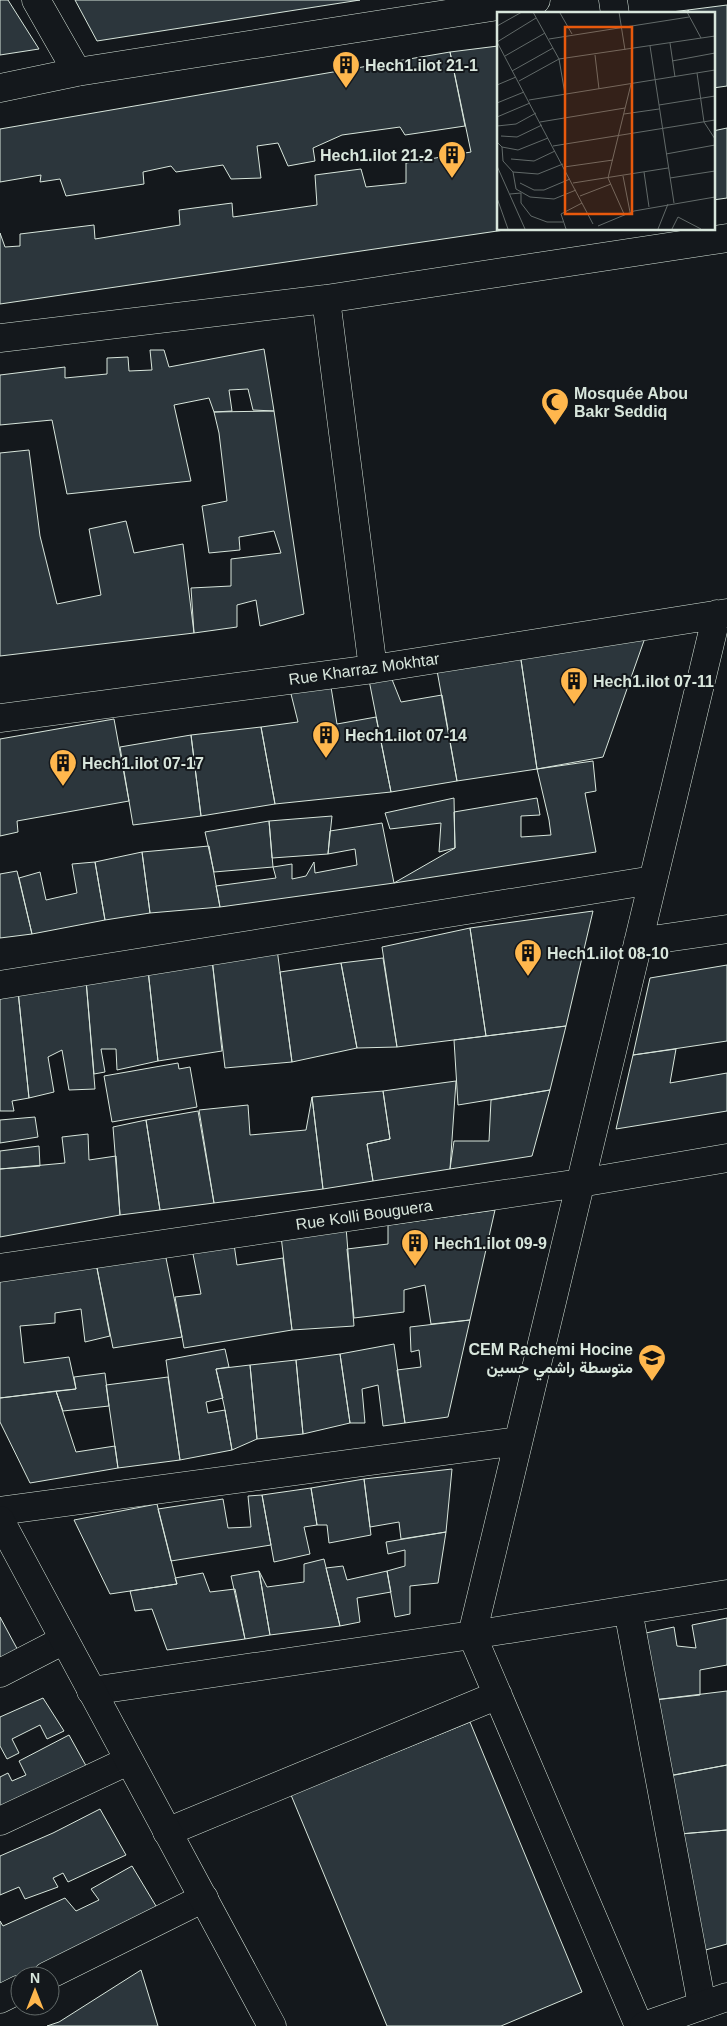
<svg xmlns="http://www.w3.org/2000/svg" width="727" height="2026" font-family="Helvetica,Vazirmatn,sans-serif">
<rect width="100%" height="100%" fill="#14181c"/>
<!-- building -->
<path fill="#2c363c" stroke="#d8e6dc" d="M0,0H8L39,49L0,55Z
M75,0H360L97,41Z
M727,5V86L713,88V14H689L688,10Z
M688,10L689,14H655Z
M498,46V229H511L0,304V233L5,247L20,246V234L94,225L95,239L180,225L179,210L232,203L233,217L317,205L315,175L361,169L366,187L406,183V163L471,152L450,52Z
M450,52L465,126L405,135L400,127L342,135L313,148L315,161L288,166L278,143L257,146L261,178L231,179L223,165L176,172L171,166L143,172L144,184L66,196L60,179L40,182L41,175L0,182V129Z
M727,128V198L713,200V131Z
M264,349L274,411L253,410L248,389L229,390L232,411L214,412L209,398L174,405L191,481L67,494L52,420L0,425V375L65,367V378L107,374V358L128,357L129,371L152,370L150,350H164L169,367Z
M274,411L304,614L260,626L256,600L237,605V627L194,633L191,588L231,586V559L281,553L274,531L239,537L240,550L209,553L202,506L227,501L219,433L214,412Z
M29,450L40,536L57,604L101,595L89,529L126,521L134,553L183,544L194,633L0,656V453Z
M646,635L603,757L537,769L520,653Z
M520,653L537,769L457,781L436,665Z
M389,672L401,702L442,695L457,781L391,792L368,675Z
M330,681L337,724L376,717L391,792L275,804L261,727L298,722L289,686Z
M114,719L129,801L17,821L18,832L0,836V739Z
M261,727L275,804L201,816L191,735Z
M191,735L201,816L133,825L120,747Z
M593,761L596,791L585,793L596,852L394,883L455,848L454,812L537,798L540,815L521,816V837L551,835L549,820L537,769Z
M454,798L455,848L439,852L441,823L390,829L385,813Z
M332,816L328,854L272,858L269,821Z
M269,821L273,867L214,872L205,832Z
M382,823L394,883L220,907L216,886L276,878L273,867L292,864V879L306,876L314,862L315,873L357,865L355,849L328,854L330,831Z
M209,846L220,907L150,913L142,852Z
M142,852L150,913L105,920L95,862Z
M95,862L105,920L32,934L19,878L40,872L46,900L77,893L72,864Z
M17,871L32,934L0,938V874Z
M593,911L566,1026L486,1036L470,928Z
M470,928L486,1036L397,1047L382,947Z
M277,949L292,1062L225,1068L212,959Z
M383,958L397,1047L357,1048L341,963Z
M212,959L222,1051L158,1061L148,970Z
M341,963L357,1048L292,1062L280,972Z
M727,965V1041L633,1055L650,978Z
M148,970L158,1061L117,1070L116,1049H101L105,1072L94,1074L86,980Z
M86,980L95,1089L69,1090L62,1050L48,1057L54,1092L29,1098L18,991Z
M18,991L29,1098L12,1101L14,1111H0V993Z
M566,1026L550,1090L458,1105L454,1040Z
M676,1049L670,1083L727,1073V1111L616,1129L633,1055Z
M178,1063L179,1069L190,1067L197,1107L112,1122L104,1076Z
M456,1081L450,1169L373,1181L367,1144L390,1139L383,1091Z
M550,1090L532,1156L450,1169L454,1141H489L491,1100Z
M383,1091L390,1139L367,1144L373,1181L323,1189L312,1097Z
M312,1097L323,1189L214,1203L199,1110L248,1105L250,1135L306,1130Z
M198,1111L214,1203L160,1210L146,1120Z
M35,1117L38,1137L0,1143V1120Z
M146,1120L160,1210L120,1215L113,1127Z
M88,1134L89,1160L116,1156L120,1215L0,1237V1169L65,1163L62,1137Z
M39,1146L40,1166L0,1169V1151Z
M495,1210L470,1320L431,1324L425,1285L404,1290V1312L354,1318L347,1249L388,1244V1225Z
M346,1227L354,1326L292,1330L281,1236Z
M234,1244L237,1265L283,1258L292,1330L184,1348L175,1297L201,1294L192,1249Z
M165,1253L182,1337L113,1348L96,1263Z
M96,1263L110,1336L85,1342L81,1309L55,1313V1323L20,1326L24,1363L69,1357L76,1389L0,1398V1278Z
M470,1320L448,1417L405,1423L397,1370L421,1367L419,1350L411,1352L410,1327Z
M394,1344L405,1423L383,1426L378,1385L362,1389L365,1423H350L340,1354Z
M225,1349L229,1367L216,1369L223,1398L206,1402L208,1413L225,1410L232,1450L180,1460L166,1360Z
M340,1354L350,1423L303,1434L296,1360Z
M296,1360L303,1434L257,1439L250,1365Z
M250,1365L257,1439L232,1450L225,1410L216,1369Z
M105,1373L109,1406L63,1411L56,1391L76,1389L74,1377Z
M168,1377L180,1460L118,1468L106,1385Z
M56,1391L76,1452L115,1446L118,1468L30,1483L0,1422V1398Z
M452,1469L446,1532L401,1539L399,1522L370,1527L364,1479Z
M364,1479L371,1535L329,1543L327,1525H317L311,1488Z
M311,1488L317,1525L304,1527L310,1554L274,1562L262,1495Z
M262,1495L271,1545L171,1561L158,1509L223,1499L228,1528L251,1527L248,1496Z
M157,1504L177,1584L110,1594L74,1520Z
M446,1532L438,1583L410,1586V1614L395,1617L387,1571L405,1566V1550L388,1554L386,1542Z
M324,1559L340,1626L270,1635L259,1571L267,1587L304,1582V1564Z
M343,1566L347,1580L387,1571L391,1592L357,1598L360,1622L340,1626L326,1568Z
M259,1571L270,1635L245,1639L231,1576Z
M203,1573L210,1592L235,1589L245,1639L167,1650L152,1609L135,1611L130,1591L177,1584L175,1578Z
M0,1617L21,1656L0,1666Z
M727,1618V1665L700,1670V1695L645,1701L641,1634L674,1627L677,1646L696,1648L692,1625Z
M727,1691V1765L659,1778L645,1701Z
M43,1698L64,1731L47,1739L40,1725L12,1739L19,1753L7,1759L0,1746V1717Z
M470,1722L582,1992L501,2026H387L291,1795Z
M69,1735L90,1773L0,1815V1777L8,1773L12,1781L26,1775L19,1761Z
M727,1765V1830L680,1834L668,1776Z
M100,1809L126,1855L68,1882L63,1873L53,1878L58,1887L25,1899L19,1887L0,1895V1856L53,1833Z
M727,1830V1944L702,1951L680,1834Z
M132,1866L162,1916L38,1976H20L0,1989V1921L3,1926L65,1898L76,1911L99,1900L91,1889Z
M141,1970L158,2026H47L59,2022Z"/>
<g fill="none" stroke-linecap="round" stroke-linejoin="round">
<defs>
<path id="minor" d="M36,0L77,72
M613,0L615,14
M0,88L77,72L536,0
M326,299L373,669
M0,338L326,299L727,238
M0,718L373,669L727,613
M638,942L727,929
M0,985L653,880
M0,1268L580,1183L727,1158
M0,1511L518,1441
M628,1610L702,2005
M0,1673L64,1640
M91,1691L472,1635L727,1594
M0,1821L128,1761
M167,1832L498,1695
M47,1976L204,1898
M0,1999L20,1989
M639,2026L472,1635L717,614"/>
<path id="secondary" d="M0,1520L272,2026
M644,2026L727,1997"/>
</defs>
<!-- minor casing -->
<use href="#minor" stroke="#d8e6dc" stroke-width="29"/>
<!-- secondary casing -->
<use href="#secondary" stroke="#d8e6dc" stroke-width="29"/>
<!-- minor -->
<use href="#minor" stroke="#14181c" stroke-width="28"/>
<!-- secondary -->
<use href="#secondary" stroke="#14181c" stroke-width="28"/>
</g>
<!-- icons -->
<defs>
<symbol id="building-pin" viewBox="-11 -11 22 30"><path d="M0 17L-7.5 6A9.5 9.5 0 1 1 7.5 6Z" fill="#ffb74d" stroke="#14181c"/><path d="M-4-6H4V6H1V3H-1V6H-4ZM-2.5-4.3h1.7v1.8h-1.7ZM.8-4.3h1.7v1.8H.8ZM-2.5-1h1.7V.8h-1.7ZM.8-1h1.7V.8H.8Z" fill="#111"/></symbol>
<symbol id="mosque-pin" viewBox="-11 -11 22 30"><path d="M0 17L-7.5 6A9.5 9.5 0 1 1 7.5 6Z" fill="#ffb74d" stroke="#14181c"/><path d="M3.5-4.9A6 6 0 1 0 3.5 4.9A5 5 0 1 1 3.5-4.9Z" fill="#111"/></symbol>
<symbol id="school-pin" viewBox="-11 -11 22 30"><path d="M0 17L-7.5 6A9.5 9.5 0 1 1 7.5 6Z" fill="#ffb74d" stroke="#14181c"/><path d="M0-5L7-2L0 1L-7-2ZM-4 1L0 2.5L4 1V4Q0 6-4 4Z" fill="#111"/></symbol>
</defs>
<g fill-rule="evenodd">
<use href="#building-pin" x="330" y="49" width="32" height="43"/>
<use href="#building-pin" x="436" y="139" width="32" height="43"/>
<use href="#mosque-pin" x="539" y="386" width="32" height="43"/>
<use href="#building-pin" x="558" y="665" width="32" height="43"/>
<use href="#building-pin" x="310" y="719" width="32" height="43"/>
<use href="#building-pin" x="47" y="747" width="32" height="43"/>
<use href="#building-pin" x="512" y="937" width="32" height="43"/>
<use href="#building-pin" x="399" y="1227" width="32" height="43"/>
<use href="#school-pin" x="636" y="1342" width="32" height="43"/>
</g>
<g text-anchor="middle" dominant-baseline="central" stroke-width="4" stroke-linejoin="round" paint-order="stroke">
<!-- poi labels -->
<g font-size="16" font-weight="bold" fill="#d8e6dc" stroke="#14181c" text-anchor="start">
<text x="365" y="65">Hech1.ilot 21-1</text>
<text x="433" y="155" text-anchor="end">Hech1.ilot 21-2</text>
<text x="574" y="393">Mosquée Abou<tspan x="574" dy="18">Bakr Seddiq</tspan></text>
<text x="593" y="681">Hech1.ilot 07-11</text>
<text x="345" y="735">Hech1.ilot 07-14</text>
<text x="82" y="763">Hech1.ilot 07-17</text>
<text x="547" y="953">Hech1.ilot 08-10</text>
<text x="434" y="1243">Hech1.ilot 09-9</text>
<text x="633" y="1349" text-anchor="end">CEM Rachemi Hocine<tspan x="633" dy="18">متوسطة راشمي حسين</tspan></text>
</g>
<!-- street labels -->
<g font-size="16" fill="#d8e6dc" stroke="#14181c">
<text transform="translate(364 669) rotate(-8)">Rue Kharraz Mokhtar</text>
<text transform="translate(364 1215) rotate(-8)">Rue Kolli Bouguera</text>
</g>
</g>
<!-- overview -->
<g transform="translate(497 12)">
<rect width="218" height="218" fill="#14181c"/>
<path fill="none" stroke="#626a69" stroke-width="1" d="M36,0L62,47L68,82M122,0L128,38M190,0L204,26M63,1L75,22M0,14L25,0M52,27L192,5M0,30L39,6M0,30L96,212M173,31L178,65M153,34L177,191M98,43L102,77M8,44L48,21M175,49L218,41M15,59L56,36M200,61L207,110L218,127M22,69L62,47L218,24M0,73L19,65M32,88L218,58M0,91L27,80M162,93L218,84M127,102L162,97M0,105L33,91M43,110L128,96M0,114L19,112L39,101M4,124L20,125L45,113M0,130L5,135L21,138L51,126M56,134L218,108M5,135L6,149L16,160L41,162L66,152M169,142L218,133M14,147L37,149L58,139M0,154L28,217M67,155L116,148M16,160L19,177L33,185L57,187L79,178M147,160L152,195M126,164L133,200M173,166L218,159M23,171L37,178H47L73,167M76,171L171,156M13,182L24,181V191L34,204L50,210H66M83,184L114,172M0,186L11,217M127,202L111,166L134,72M101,214L137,199L218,185M69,217L64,202L85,191M161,217L171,192M175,217L181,205L204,217"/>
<path fill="#e8590c" fill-opacity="0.15" stroke="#e8590c" stroke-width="2.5" d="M68,15H135V202H68Z"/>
<rect width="218" height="218" fill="none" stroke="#d8e6dc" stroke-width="2.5"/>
</g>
<!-- north arrow -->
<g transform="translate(35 1991)"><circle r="24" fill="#14181c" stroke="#626a69"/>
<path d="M0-4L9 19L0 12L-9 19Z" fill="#ffb74d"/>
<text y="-8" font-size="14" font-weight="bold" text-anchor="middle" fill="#d8e6dc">N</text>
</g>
</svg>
